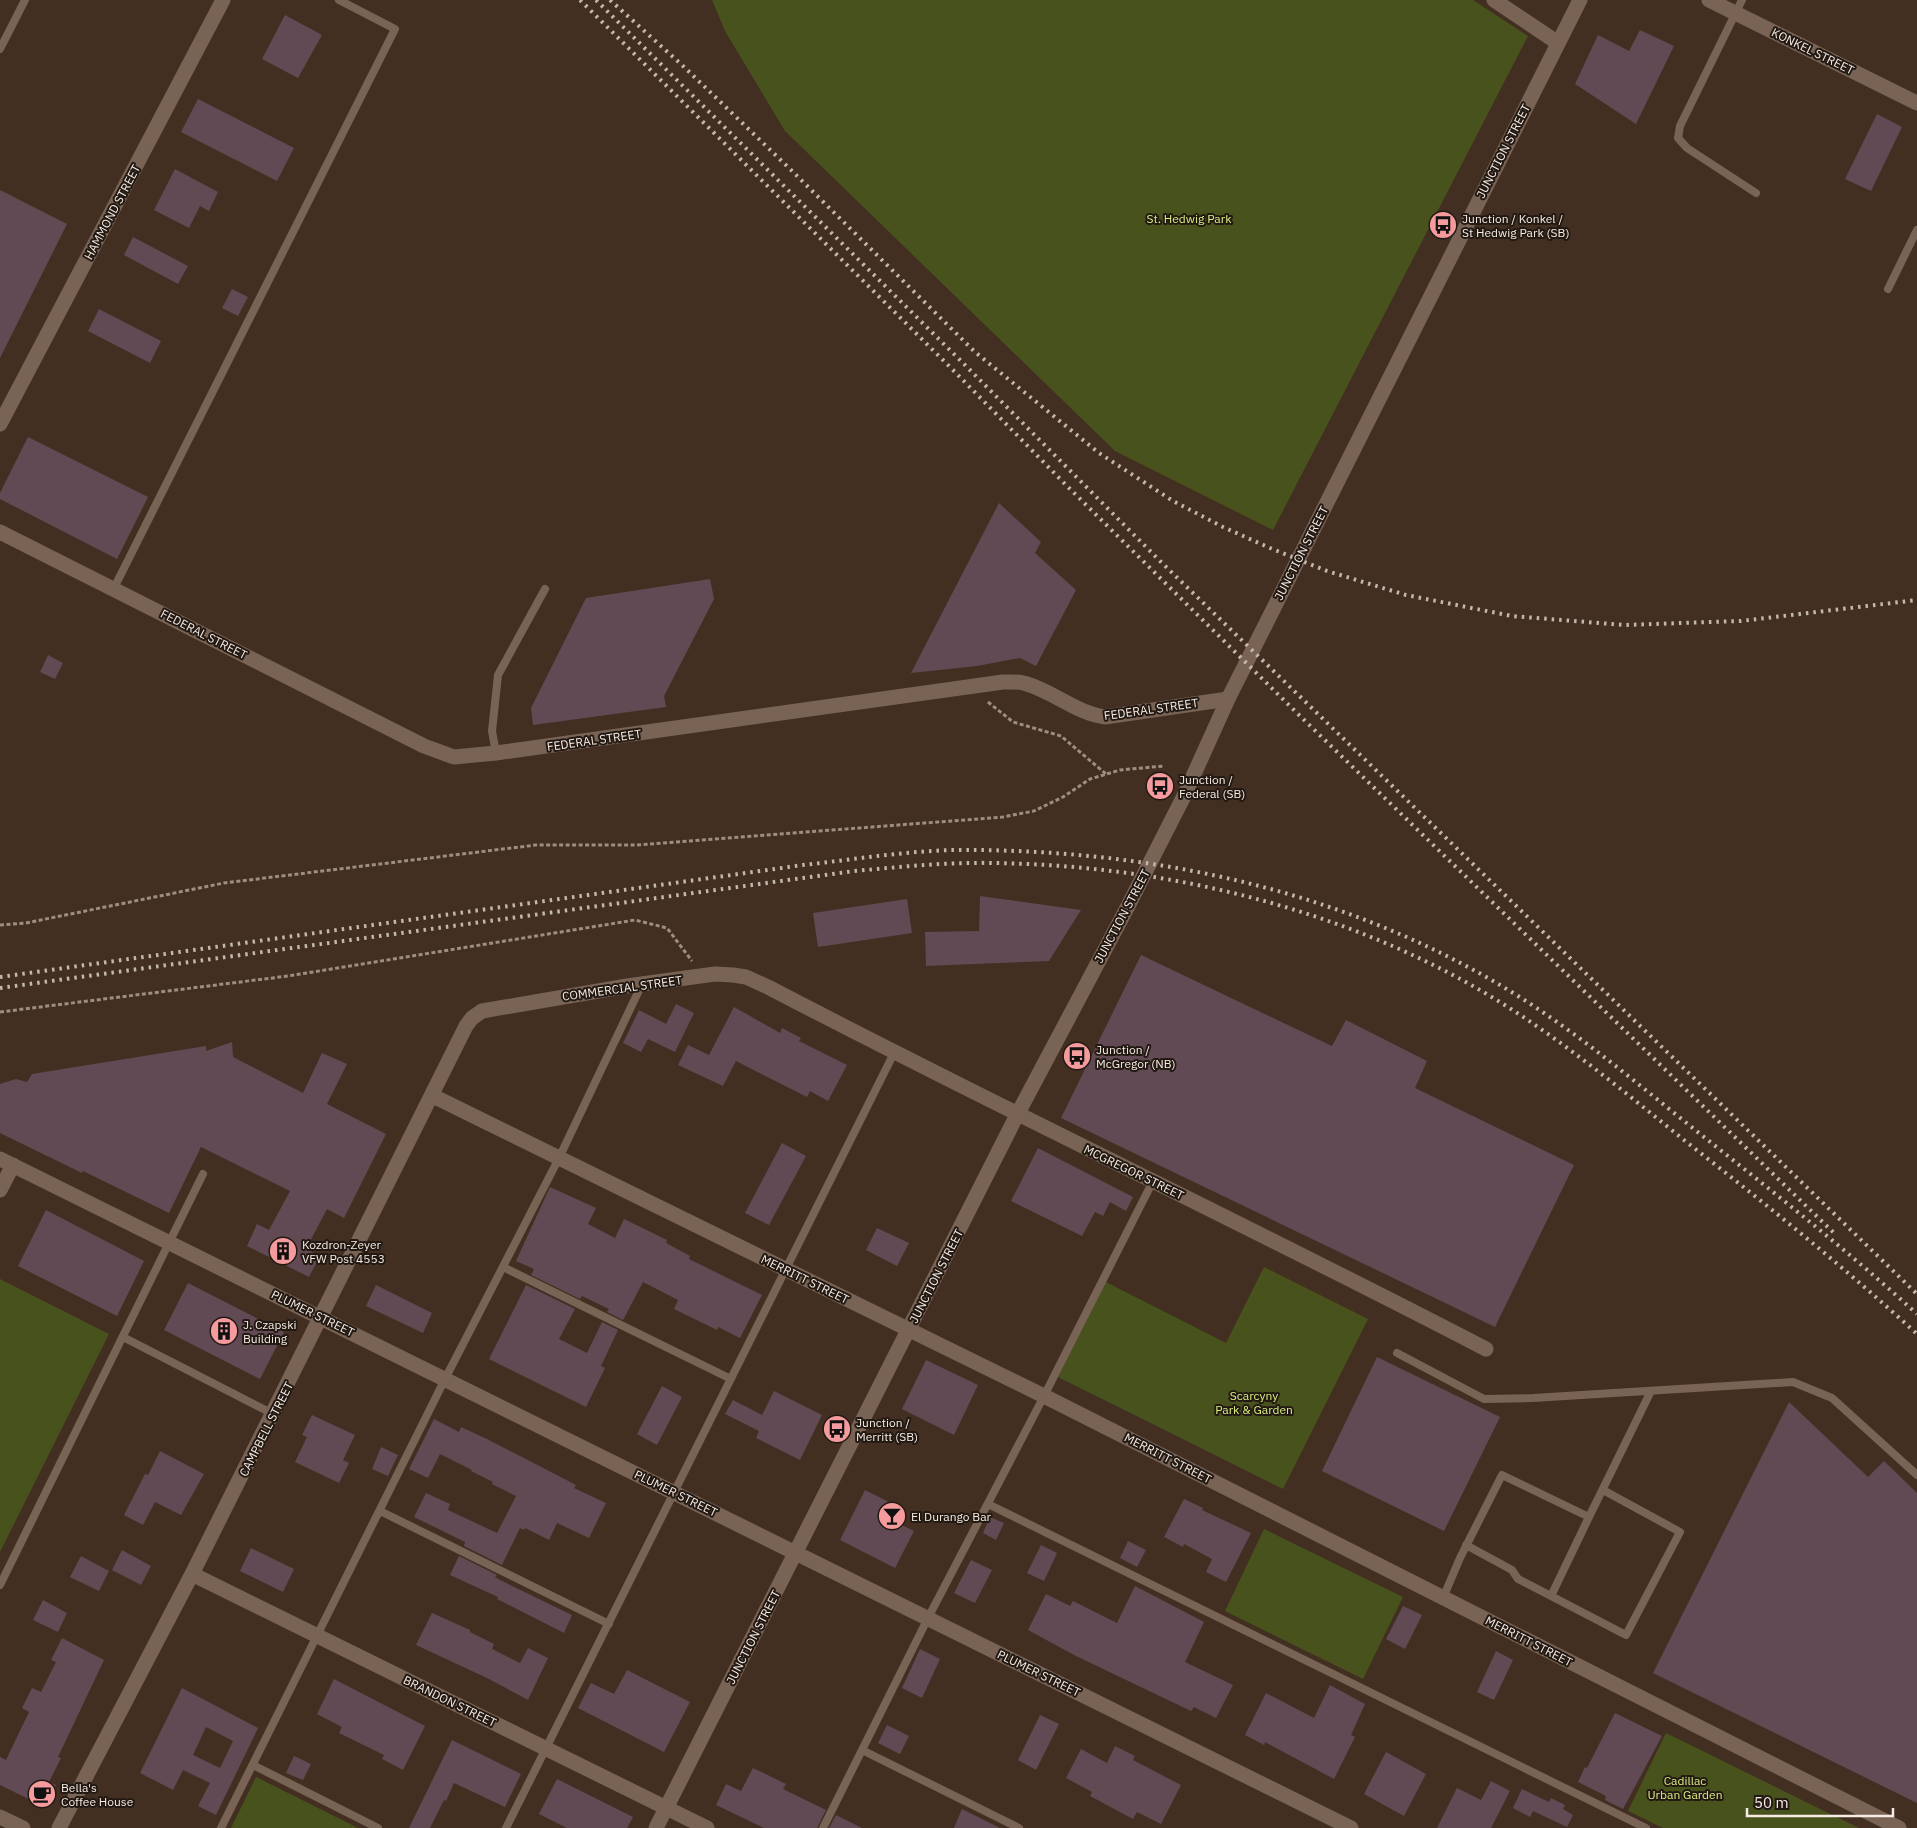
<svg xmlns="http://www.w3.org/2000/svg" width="1917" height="1828" font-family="'IBM Plex Sans',sans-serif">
<rect width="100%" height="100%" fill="#422f22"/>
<!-- green -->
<path fill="#48521d" d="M712,0H1473L1528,36L1273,530L1115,451L785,131L725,31Z
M1264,1267L1368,1319L1283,1489L1058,1377L1106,1282L1226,1343Z
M0,1279L109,1334L0,1552Z
M1264,1529L1403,1597L1363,1679L1225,1611Z
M1666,1733L1859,1828H1663L1628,1811Z
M256,1777L358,1828H231Z"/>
<!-- building -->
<path fill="#614a54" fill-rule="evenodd" d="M285,15L322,35L298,78L262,59Z
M1640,30L1674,46L1636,124L1575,84L1598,35L1629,51Z
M198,99L294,148L277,181L181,132Z
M1877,114L1902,127L1871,191L1845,179Z
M175,169L218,192L209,211L200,206L189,228L154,210Z
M0,190L67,224L0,358Z
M133,237L188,266L178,284L124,255Z
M232,289L248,297L238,316L222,308Z
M99,309L161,341L150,363L88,331Z
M28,437L148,497L117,559L0,499V493Z
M999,503L1041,542L1035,553L1076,590L1036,666L1020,658L977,666L911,673Z
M710,579L714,599L664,696L666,707L533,725L531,708L586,598Z
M48,655L63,663L55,679L40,672Z
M980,896L1081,910L1049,961L926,966L925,932L979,931Z
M907,899L912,933L818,947L813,913Z
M1141,955L1332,1046L1346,1020L1427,1061L1415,1088L1574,1165L1495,1327L1061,1118Z
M676,1004L694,1013L675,1052L648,1039L641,1052L623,1043L639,1010L666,1024Z
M734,1007L780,1033L782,1028L801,1038L799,1041L847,1065L828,1101L810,1091L807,1097L736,1061L723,1086L678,1065L688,1045L709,1055Z
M232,1042L233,1057L303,1093L322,1053L347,1064L327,1104L386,1134L344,1218L327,1209L306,1249L320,1256L309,1277L247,1246L257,1224L269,1230L290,1191L201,1147L169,1213L83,1171L82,1173L0,1133V1084L16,1079L27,1082L32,1074L206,1046V1051Z
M782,1143L806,1156L769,1225L745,1213Z
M1038,1148L1133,1197L1126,1211L1110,1202L1103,1216L1095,1212L1082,1236L1011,1201Z
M550,1187L596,1208L588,1224L615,1238L624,1219L667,1240L666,1243L690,1256L689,1259L762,1295L740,1338L718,1327L717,1330L674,1309L678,1300L643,1282L623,1320L607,1312L609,1309L582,1296L580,1299L531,1275L534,1269L516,1261Z
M46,1210L144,1261L117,1316L18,1266Z
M877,1228L909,1243L897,1266L866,1250Z
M188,1283L284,1332L260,1379L164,1330Z
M376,1285L432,1313L423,1333L366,1306Z
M526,1285L575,1309L559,1339L587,1353L602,1322L618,1330L601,1366L605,1368L586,1407L489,1359Z
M1377,1357L1500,1417L1444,1531L1322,1471Z
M926,1360L978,1385L954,1435L902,1409Z
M662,1386L682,1397L657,1445L637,1434Z
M774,1391L822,1415L800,1460L756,1438L759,1431L725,1414L733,1400L762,1415Z
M1789,1402L1868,1477L1884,1461L1917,1493V1803L1653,1673Z
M312,1415L355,1435L343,1460L349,1463L339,1483L295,1462L307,1437L302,1435Z
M434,1419L459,1432L461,1427L487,1439L576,1485L574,1488L606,1503L589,1538L557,1523L549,1540L525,1528L524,1530L520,1528L502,1565L464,1546L465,1542L414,1517L426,1493L450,1504L448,1510L497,1533L516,1496L492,1484L493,1482L471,1471L472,1470L440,1454L428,1478L409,1469Z
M381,1447L398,1455L388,1476L372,1469Z
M160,1451L204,1474L181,1515L155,1502L143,1525L124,1515L145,1474L148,1475Z
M865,1490L903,1509L896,1522L914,1531L895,1568L840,1540Z
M1184,1499L1203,1508L1202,1510L1251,1533L1226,1582L1206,1572L1212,1559L1184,1544L1183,1547L1164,1537Z
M990,1517L1004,1523L996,1540L983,1533Z
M1128,1541L1146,1550L1137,1567L1120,1558Z
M1041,1545L1057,1553L1044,1581L1027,1573Z
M251,1548L294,1569L283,1592L240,1571Z
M122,1550L151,1566L141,1585L112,1570Z
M81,1556L109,1571L99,1591L70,1577Z
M459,1556L497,1575L495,1577L500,1580L572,1615L564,1633L497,1599L498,1597L450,1575Z
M971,1560L992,1570L975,1603L954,1593Z
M1135,1586L1204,1622L1185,1662L1233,1685L1216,1718L1194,1707L1191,1711L1076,1656L1028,1630L1046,1594L1070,1606L1073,1601L1117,1623Z
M43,1600L67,1613L58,1632L33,1620Z
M1403,1606L1422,1615L1405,1649L1386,1639Z
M432,1613L470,1630V1632L494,1644L492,1649L520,1663L528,1648L548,1658L528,1700L487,1678L416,1645Z
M62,1638L104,1660L58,1757L61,1758L49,1782L56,1785L45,1807L0,1785V1757L6,1760L29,1712L22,1708L32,1688L41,1692L56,1662L51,1660Z
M920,1649L940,1659L922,1698L902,1688Z
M1496,1651L1513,1660L1494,1700L1477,1692Z
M627,1670L690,1702L664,1752L578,1708L591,1683L614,1694Z
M334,1679L425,1726L403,1770L382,1759L384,1755L339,1733L342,1727L317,1714Z
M1330,1685L1365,1704L1351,1735L1355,1737L1334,1779L1265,1742L1264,1745L1245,1735L1266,1693L1314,1718Z
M182,1688L258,1728L216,1815L198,1806L210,1783L183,1770L173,1790L140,1773ZM206,1727L233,1741L220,1768L193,1755Z
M1615,1713L1662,1736L1623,1809L1605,1800L1606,1796L1578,1782L1585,1767L1587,1768Z
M1040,1715L1059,1724L1036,1770L1018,1760Z
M887,1725L909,1736L900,1754L878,1743Z
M452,1740L521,1774L505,1807L454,1783L446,1801L444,1800L430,1828H409Z
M1115,1746L1135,1756L1133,1760L1181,1785L1161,1824L1137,1812L1133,1819L1090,1796L1092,1792L1066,1778L1081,1749L1107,1763Z
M1386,1752L1426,1774L1404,1816L1364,1794Z
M294,1756L311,1764L303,1780L286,1773Z
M753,1768L786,1784L783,1789L826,1810L817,1828H764L716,1805L726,1784L741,1791Z
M557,1779L633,1817L627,1828H567L539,1814Z
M1491,1781L1510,1791L1491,1828H1437L1457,1788L1481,1800Z
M1522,1789L1549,1802L1551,1798L1565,1805L1563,1809L1573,1815L1567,1827L1533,1811L1530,1817L1513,1808Z
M962,1809L1000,1828H954Z
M836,1815L862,1828H829Z"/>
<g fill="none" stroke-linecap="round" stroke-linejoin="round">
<!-- path -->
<path stroke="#9d8d83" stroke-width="3" stroke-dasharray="4 2.5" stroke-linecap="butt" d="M988,702L1013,722L1061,736L1106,774
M0,925L26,923L224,883L536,845H637L1003,817L1034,811L1063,797L1090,779L1120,770L1164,766
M0,1012L288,976L635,920L667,928L692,961"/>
<!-- lane -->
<path stroke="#786355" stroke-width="8" d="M1742,0L1680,126L1678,138L1687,148L1756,193
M0,49L25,0
M1888,289L1917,230
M114,588L395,29L339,0
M496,753L492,731L498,675L545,589
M503,1267L731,1379
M123,1337L273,1414
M1397,1353L1484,1399L1533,1398L1793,1382L1832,1398L1917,1475
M988,1504L1646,1828
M380,1511L609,1624
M1589,1517L1551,1596L1626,1635L1680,1532L1603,1490
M1466,1545L1512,1570L1518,1579L1551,1596
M0,1585L203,1174
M1443,1598L1460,1558L1502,1475L1589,1517L1651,1391
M862,1750L1019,1828
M253,1765L378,1828
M221,1828L445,1379L559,1158L642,984
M506,1828L894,1053
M823,1828L928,1618L1044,1396L1153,1181"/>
<!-- street -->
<path stroke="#786355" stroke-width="15" d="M1494,0L1558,43
M1709,0L1917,103
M0,424L223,0
M0,532L424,746L454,757L496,753L1003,682C1011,682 1020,681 1027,684C1054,692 1076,713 1105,717L1228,699
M433,1096L1044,1396L1899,1828
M0,1159L1351,1828
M0,1190L13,1165
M192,1574L707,1828
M0,1817L23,1828
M59,1828L192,1574L466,1026L472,1018L482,1011L627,986L715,974L733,975L746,977L768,987C1005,1111 1248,1225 1486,1349"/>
<!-- secondary -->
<path stroke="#786355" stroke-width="15" d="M656,1828L1017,1115L1128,906L1185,794L1228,699L1580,0"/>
<!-- rail -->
<path stroke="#c4b7ad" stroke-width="4" stroke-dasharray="2.5 5" stroke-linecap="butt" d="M580,0L952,369L1069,488L1300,716L1834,1233
M596,0L960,360L1161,562L1917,1294
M610,0L682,65L789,168L975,352L1099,453L1173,501L1223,527L1270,548L1327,571L1406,595L1512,616L1624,625L1741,621L1917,600
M0,977L803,865C859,859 916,849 972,850C1164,851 1355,894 1518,996C1582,1036 1640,1086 1699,1133C1773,1192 1847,1250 1917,1314
M0,988L854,871C900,867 946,862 993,863C1161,865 1339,907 1485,993C1558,1036 1623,1091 1689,1144C1767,1205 1844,1267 1917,1334"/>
</g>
<!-- icons -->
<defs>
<symbol id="bus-disc" viewBox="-11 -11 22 22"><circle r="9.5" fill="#f59b9d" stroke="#221913"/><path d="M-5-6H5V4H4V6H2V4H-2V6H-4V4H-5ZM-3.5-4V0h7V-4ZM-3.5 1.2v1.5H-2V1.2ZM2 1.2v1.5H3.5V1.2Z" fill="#111"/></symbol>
<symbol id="building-disc" viewBox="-11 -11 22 22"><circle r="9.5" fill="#f59b9d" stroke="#221913"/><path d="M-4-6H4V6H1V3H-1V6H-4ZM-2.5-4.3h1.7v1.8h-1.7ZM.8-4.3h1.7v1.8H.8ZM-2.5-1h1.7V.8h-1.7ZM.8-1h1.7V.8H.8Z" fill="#111"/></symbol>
<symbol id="bar-disc" viewBox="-11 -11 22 22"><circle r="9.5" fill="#f59b9d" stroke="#221913"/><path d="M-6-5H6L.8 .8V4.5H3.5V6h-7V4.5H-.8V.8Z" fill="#111"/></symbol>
<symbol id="cafe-disc" viewBox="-11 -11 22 22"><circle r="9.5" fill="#f59b9d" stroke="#221913"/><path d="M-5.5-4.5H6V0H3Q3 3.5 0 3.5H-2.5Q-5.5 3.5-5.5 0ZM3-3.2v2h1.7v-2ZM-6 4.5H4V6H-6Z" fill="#111"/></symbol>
</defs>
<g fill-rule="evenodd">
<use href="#bus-disc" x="1427" y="209" width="32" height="32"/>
<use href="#bus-disc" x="1144" y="770" width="32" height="32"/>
<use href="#bus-disc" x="1061" y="1040" width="32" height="32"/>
<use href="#building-disc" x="267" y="1235" width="32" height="32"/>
<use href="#building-disc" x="208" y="1315" width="32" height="32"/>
<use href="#bus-disc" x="821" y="1413" width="32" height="32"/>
<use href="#bar-disc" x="876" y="1500" width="32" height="32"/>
<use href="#cafe-disc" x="26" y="1778" width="32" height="32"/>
</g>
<g text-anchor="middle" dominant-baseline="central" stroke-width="4" stroke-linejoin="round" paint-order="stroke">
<!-- street labels -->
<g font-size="12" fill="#f7ebe3" stroke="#221913">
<text transform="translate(1813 51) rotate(26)">KONKEL STREET</text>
<text transform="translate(1503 151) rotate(-63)">JUNCTION STREET</text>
<text transform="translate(112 212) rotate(-62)">HAMMOND STREET</text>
<text transform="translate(1301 553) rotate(-63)">JUNCTION STREET</text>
<text transform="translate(204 634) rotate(27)">FEDERAL STREET</text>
<text transform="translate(1151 709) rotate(-8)">FEDERAL STREET</text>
<text transform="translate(594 740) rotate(-8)">FEDERAL STREET</text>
<text transform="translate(1122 916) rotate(-62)">JUNCTION STREET</text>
<text transform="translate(622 988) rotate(-8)">COMMERCIAL STREET</text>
<text transform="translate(1134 1172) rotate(26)">MCGREGOR STREET</text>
<text transform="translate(936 1276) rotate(-63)">JUNCTION STREET</text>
<text transform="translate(805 1279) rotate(26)">MERRITT STREET</text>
<text transform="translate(313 1313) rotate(26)">PLUMER STREET</text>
<text transform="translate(266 1429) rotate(-63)">CAMPBELL STREET</text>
<text transform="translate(1168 1458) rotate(27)">MERRITT STREET</text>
<text transform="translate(676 1493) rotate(26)">PLUMER STREET</text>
<text transform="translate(753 1637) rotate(-63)">JUNCTION STREET</text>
<text transform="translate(1529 1641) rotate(27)">MERRITT STREET</text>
<text transform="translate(1039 1673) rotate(26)">PLUMER STREET</text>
<text transform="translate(450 1701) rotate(26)">BRANDON STREET</text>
</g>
<!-- park labels -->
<g font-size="12" fill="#d9ef80" stroke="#221913">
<text x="1189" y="218">St. Hedwig Park</text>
<text x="1254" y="1395">Scarcyny<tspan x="1254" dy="14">Park &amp; Garden</tspan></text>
<text x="1685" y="1780">Cadillac<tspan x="1685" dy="14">Urban Garden</tspan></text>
</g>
<!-- poi labels -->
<g font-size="12" fill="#f7ebe3" stroke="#221913" text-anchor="start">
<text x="1462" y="218">Junction / Konkel /<tspan x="1462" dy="14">St Hedwig Park (SB)</tspan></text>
<text x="1179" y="779">Junction /<tspan x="1179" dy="14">Federal (SB)</tspan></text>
<text x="1096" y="1049">Junction /<tspan x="1096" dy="14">McGregor (NB)</tspan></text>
<text x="302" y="1244">Kozdron-Zeyer<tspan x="302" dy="14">VFW Post 4553</tspan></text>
<text x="243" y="1324">J. Czapski<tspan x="243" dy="14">Building</tspan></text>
<text x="856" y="1422">Junction /<tspan x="856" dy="14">Merritt (SB)</tspan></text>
<text x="911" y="1516">El Durango Bar</text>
<text x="61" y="1787">Bella's<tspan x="61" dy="14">Coffee House</tspan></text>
</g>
</g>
<!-- scale -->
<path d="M1747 1808v8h146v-8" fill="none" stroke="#f7ebe3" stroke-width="2.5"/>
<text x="1754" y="1808" font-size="15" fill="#f7ebe3" stroke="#221913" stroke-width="4" paint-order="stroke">50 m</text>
</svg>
